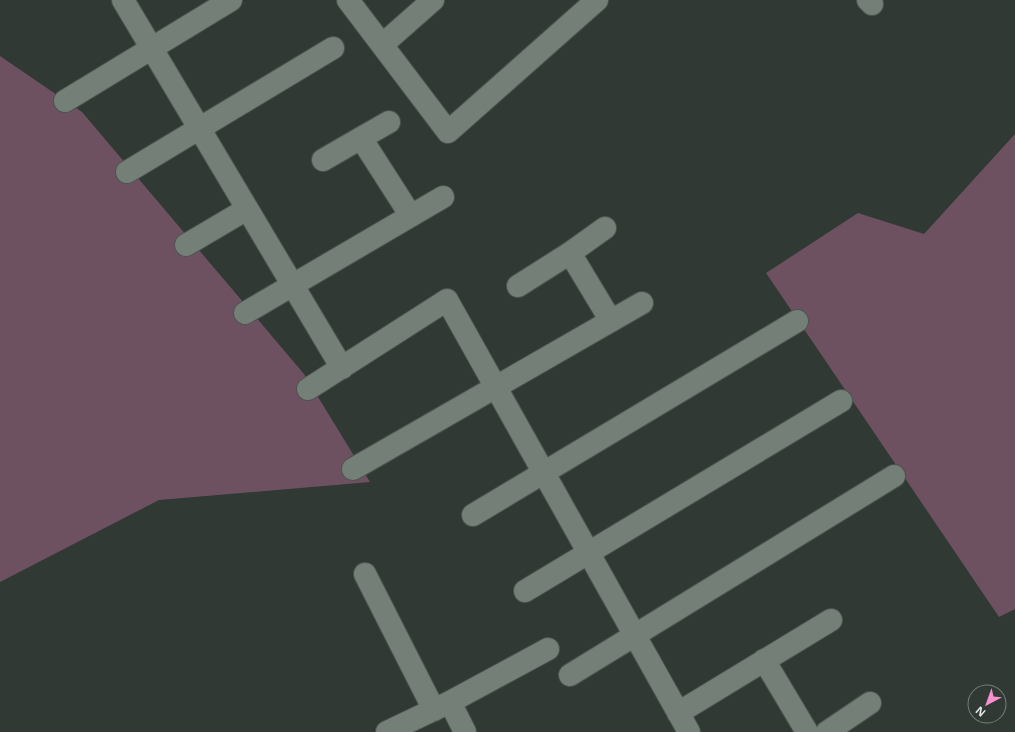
<svg xmlns="http://www.w3.org/2000/svg" width="1015" height="732" font-family="'Noto Sans',sans-serif">
<rect width="100%" height="100%" fill="#303933"/>
<!-- grass -->
<path fill="#6d5161" d="M0,56L82,112L304,374L370,482L159,500L0,582Z
M1015,134V609L999,617L766,273L858,213L924,234Z"/>
<g fill="none" stroke-linecap="round" stroke-linejoin="round">
<defs>
<path id="minor" d="M123,0L342,368
M348,0L448,132L597,0
M868,0L872,4
M382,45L433,0
M65,101L231,0
M389,122L361,138L411,216
M323,160L361,138
M127,172L333,48
M186,245L247,209
M570,253L611,321
M518,286L570,253L605,228
M245,313L443,197
M308,389L447,300L689,732
M353,469L642,303
M473,515L797,321
M365,574L434,710
M525,591L841,401
M764,660L807,732
M570,675L894,476
M450,702L465,732
M678,713L831,620
M387,732L450,702L548,649
M827,732L870,703"/>
</defs>
<!-- minor casing -->
<use href="#minor" stroke="#4d5450" stroke-width="24"/>
<!-- minor -->
<use href="#minor" stroke="#747f78" stroke-width="22"/>
</g>
<!-- north arrow -->
<g transform="translate(987 704) rotate(221)"><circle r="19" fill="#303933" stroke="#777f7a"/>
<path d="M0-3L7 15L0 10L-7 15Z" fill="#f690cf"/>
<text y="-6" font-size="11" font-weight="bold" text-anchor="middle" fill="#e2e8e5">N</text>
</g>
</svg>
